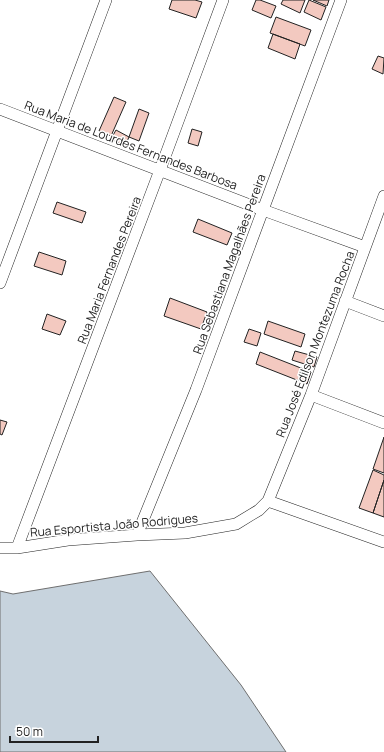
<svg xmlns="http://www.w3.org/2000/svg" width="384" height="752" font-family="Manrope,sans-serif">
<rect width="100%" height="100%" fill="#fff"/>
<!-- water -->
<path fill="#c7d3dd" stroke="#6f6f6f" d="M150,571L241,685L286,752H0V591L13,594Z"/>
<!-- building -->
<path fill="#f3c9c0" stroke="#222" d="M172,0H195L202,2L196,18L169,9Z
M256,0H260L276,6L271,18L252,10Z
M283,0H305L300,13L281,4Z
M309,0L326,7L321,20L304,12Z
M313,0H329L327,6Z
M276,17L311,30L305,46L270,33Z
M273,34L300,44L295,59L268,48Z
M378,56L384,58L383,74L372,69Z
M114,97L126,102L111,136L99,131Z
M139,109L149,113L139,141L129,137Z
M192,129L202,132L198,146L188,143Z
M116,130L129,137L125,146L111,139Z
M57,202L86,212L82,223L53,213Z
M198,219L232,233L227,245L193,232Z
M39,252L66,261L62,275L34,266Z
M170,298L207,312L201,329L164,316Z
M47,314L66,321L60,335L42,329Z
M268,321L305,334L301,347L264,334Z
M249,329L261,333L257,346L244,342Z
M295,351L317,357L314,367L292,360Z
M260,352L311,372L307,384L256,364Z
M0,420L7,422L2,435L0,434Z
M384,437V473L373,469Z
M373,470L384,475V480L373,513L359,508Z
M384,480V517L373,513Z"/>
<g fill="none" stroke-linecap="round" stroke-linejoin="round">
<defs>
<path id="street" d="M0,109L263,210L365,247
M0,283L106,0
M345,301L384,316
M311,395L384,423
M268,501L384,542
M137,535L196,390L341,0
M0,548H17L68,540L137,535L185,533L236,524L259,510L268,501L311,395L384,196
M17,548L160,170L223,0"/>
</defs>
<!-- street casing -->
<use href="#street" stroke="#222" stroke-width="12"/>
<!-- street -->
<use href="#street" stroke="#fff" stroke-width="11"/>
</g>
<g text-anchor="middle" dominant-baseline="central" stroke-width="3" stroke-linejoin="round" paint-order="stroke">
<!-- street labels -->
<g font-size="12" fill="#222" stroke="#fff">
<text transform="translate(131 145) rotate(21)">Rua Maria de Lourdes Fernandes Barbosa</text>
<text transform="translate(229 264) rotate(-70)">Rua Sebastiana Magalhães Pereira</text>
<text transform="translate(109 270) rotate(-69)">Rua Maria Fernandes Pereira</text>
<text transform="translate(315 344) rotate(-69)">Rua José Edilson Montezuma Rocha</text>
<text transform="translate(114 525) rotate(-5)">Rua Esportista João Rodrigues</text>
</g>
</g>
<!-- scale -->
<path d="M10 736v6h88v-6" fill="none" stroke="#222222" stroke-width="2"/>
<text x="16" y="736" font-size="12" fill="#222222" stroke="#ffffff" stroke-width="3" paint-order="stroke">50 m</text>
</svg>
